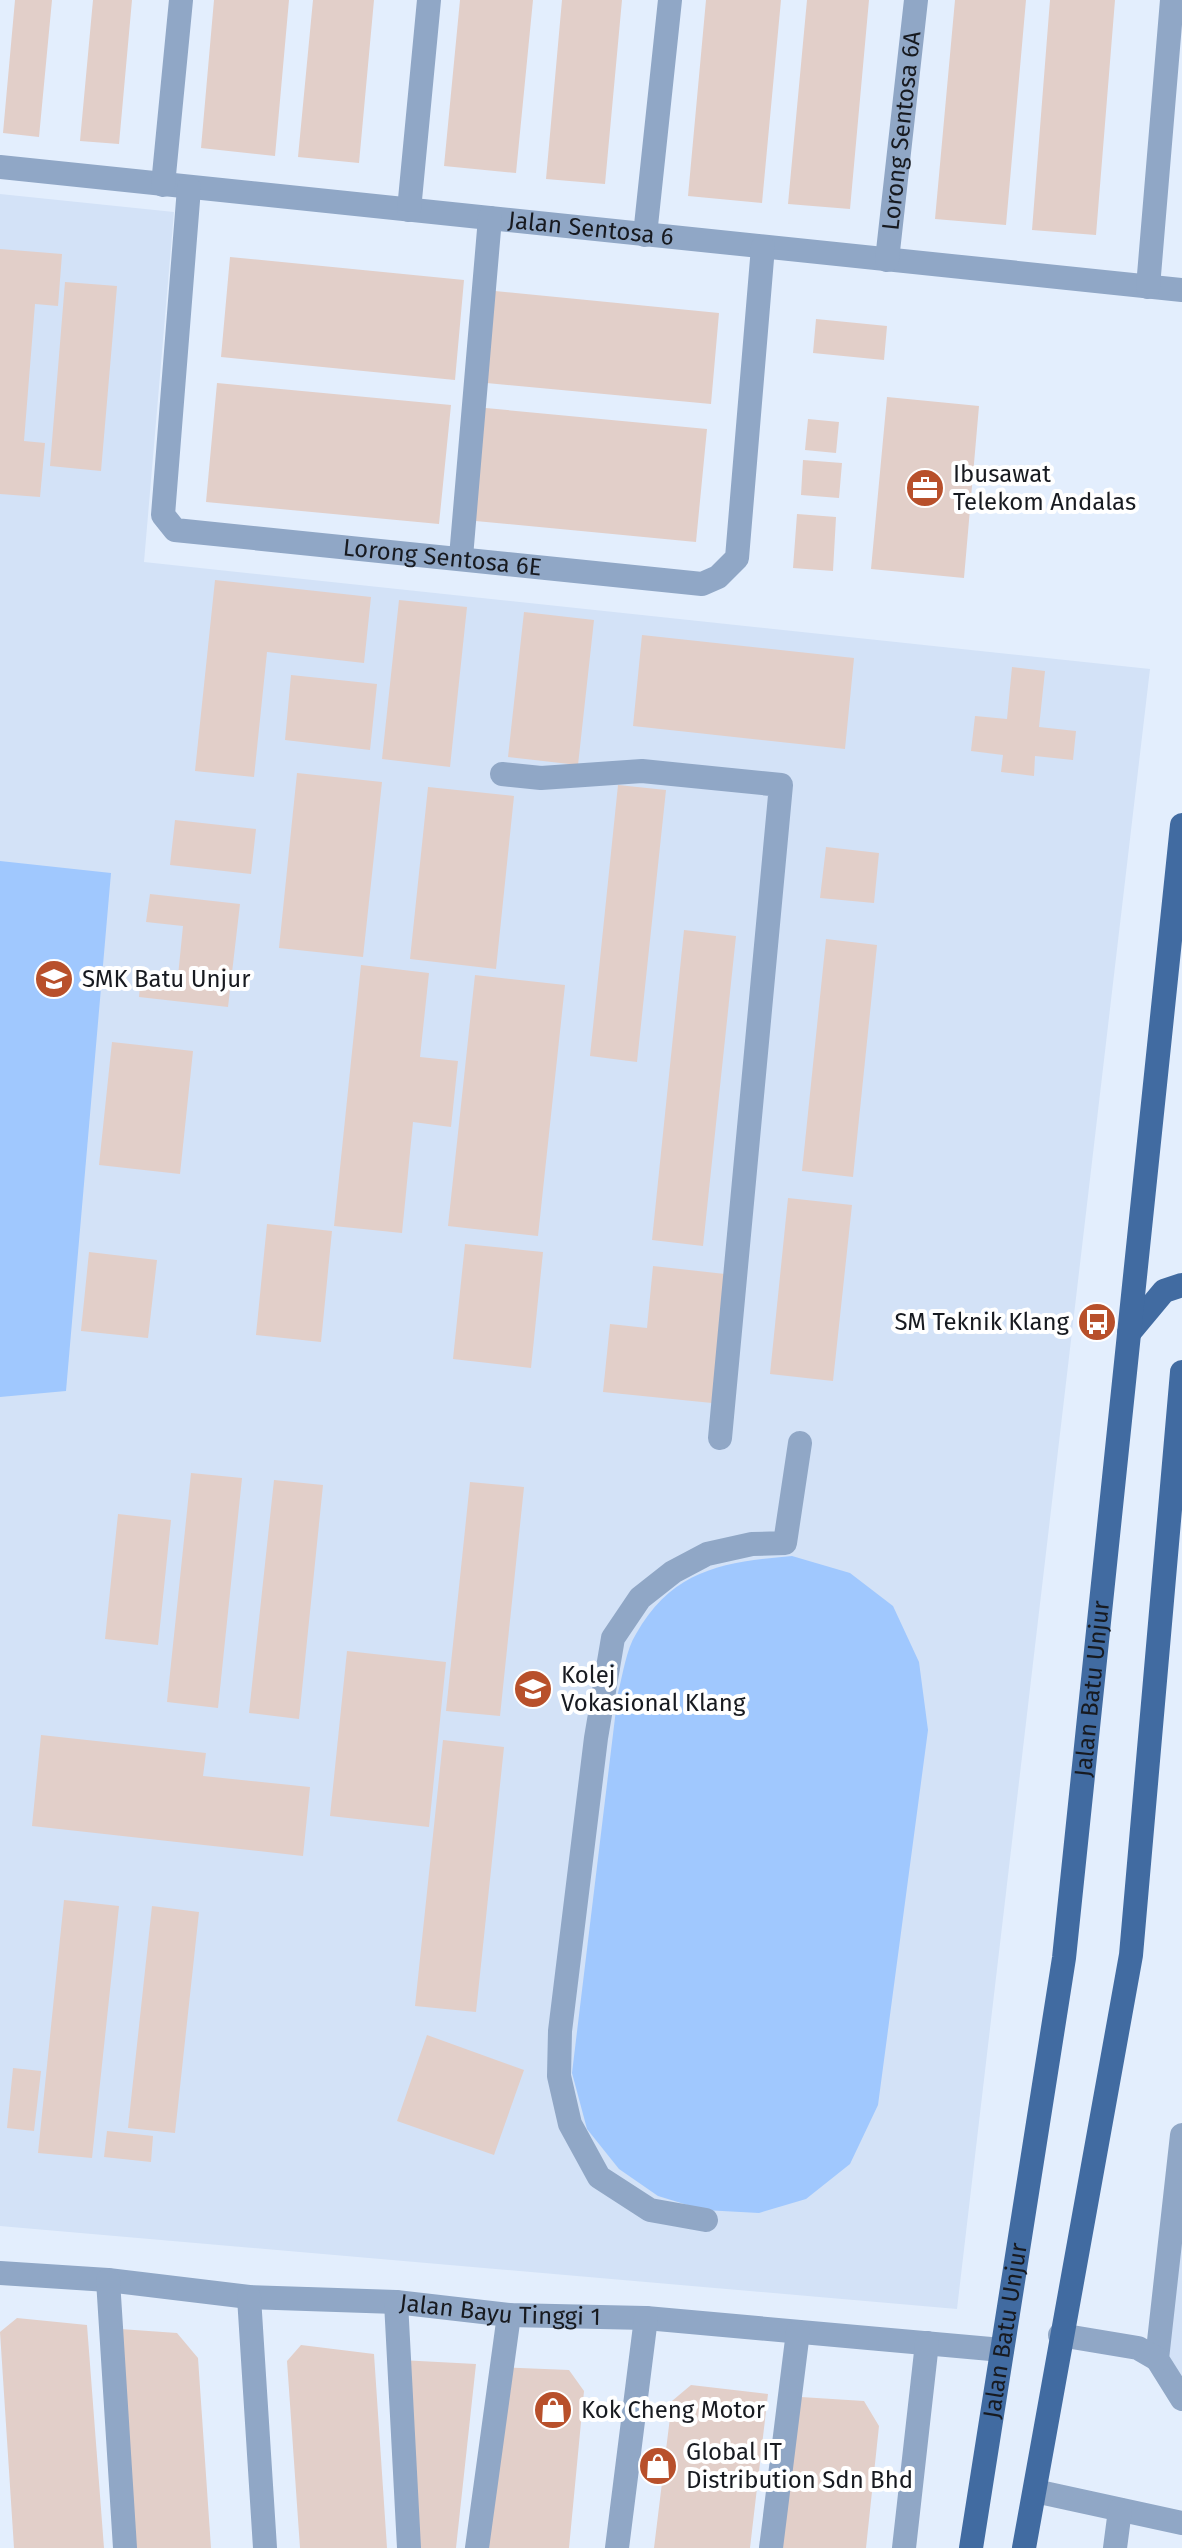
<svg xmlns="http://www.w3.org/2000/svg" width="1182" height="2548" font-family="'Fira Sans',sans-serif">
<rect width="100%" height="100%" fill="#e3eefd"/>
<!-- built -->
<path fill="#d3e2f7" d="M0,194L174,212L144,562L1150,669L957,2309L0,2226Z
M1182,2219V2384L1168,2357Z"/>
<!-- green -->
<path fill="#a0c8fe" d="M0,861L111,873L66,1391L0,1397Z
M792,1556L850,1573L893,1606L919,1662L928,1730L878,2105L850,2164L806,2199L759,2213L704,2210L658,2196L619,2169L587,2129L572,2073L618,1693C623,1674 626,1650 636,1634C673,1569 724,1562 792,1556Z"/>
<!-- building -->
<path fill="#e2cfc9" d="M15,0H52L39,137L3,133Z
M93,0H132L119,144L80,141Z
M214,0H289L275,156L201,148Z
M313,0H374L359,163L298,157Z
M460,0H533L516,173L444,166Z
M562,0H622L605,184L546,179Z
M706,0H781L762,203L688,196Z
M807,0H869L850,209L788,204Z
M955,0H1026L1006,225L935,219Z
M1050,0H1115L1096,235L1032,230Z
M0,249L62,254L58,306L35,304L24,441L45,443L40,497L0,494Z
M230,257L464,280L455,380L221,357Z
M65,282L117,286L101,471L50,466Z
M485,290L719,313L711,404L476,382Z
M816,319L887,326L884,360L813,353Z
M217,383L451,405L439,524L206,502Z
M887,397L979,406L964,578L871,569Z
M475,407L707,429L696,542L465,520Z
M808,419L839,422L836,453L805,450Z
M803,460L842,463L839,498L801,495Z
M797,514L836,517L833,571L793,568Z
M215,580L371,597L364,663L267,652L254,777L195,771Z
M399,600L467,607L450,767L382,759Z
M524,612L594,620L578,765L508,757Z
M642,635L854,658L845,749L633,726Z
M1012,667L1045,671L1039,727L1076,731L1073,760L1035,756L1034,776L1001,772L1003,755L971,751L975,716L1007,719Z
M291,675L377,684L370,750L285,740Z
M297,773L382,782L363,957L279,948Z
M618,785L666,790L637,1062L590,1056Z
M428,787L514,796L496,969L410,959Z
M175,820L256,829L251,874L170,865Z
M826,847L879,853L874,903L820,898Z
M150,894L240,904L228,1007L139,997L141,972L178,976L183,926L146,922Z
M684,930L736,936L703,1246L652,1240Z
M826,939L877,945L853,1177L802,1171Z
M361,965L429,973L420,1057L458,1061L451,1127L413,1122L402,1233L334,1226Z
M475,975L565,985L538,1236L448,1226Z
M112,1042L193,1051L180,1174L99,1165Z
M788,1198L852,1205L833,1381L770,1374Z
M267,1224L332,1231L321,1342L256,1335Z
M465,1244L543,1252L531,1368L453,1359Z
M89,1252L157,1260L148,1338L81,1331Z
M653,1266L725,1274L712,1403L603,1392L610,1324L647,1328Z
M191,1473L242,1478L218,1708L167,1702Z
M274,1480L323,1485L299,1719L249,1713Z
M470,1482L524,1487L500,1716L446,1711Z
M118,1514L171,1520L158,1645L105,1639Z
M347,1651L446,1662L429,1827L330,1816Z
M41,1735L206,1753L203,1776L310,1787L303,1856L32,1826Z
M443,1740L504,1747L476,2012L415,2006Z
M64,1900L119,1906L92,2158L38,2153Z
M152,1906L199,1912L175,2133L128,2128Z
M427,2035L524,2070L494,2155L397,2121Z
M13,2068L41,2071L34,2131L7,2128Z
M107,2131L153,2136L151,2162L104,2157Z
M17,2318L87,2325L104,2548H14L0,2332Z
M106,2328L177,2333L198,2358L211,2548H121Z
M301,2345L374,2354L387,2548H300L287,2361Z
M400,2360L476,2364L456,2548H410Z
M496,2367L569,2370L584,2391L569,2548H478Z
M691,2385L768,2394L750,2548H654L672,2401Z
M785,2396L864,2401L879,2426L866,2548H771Z"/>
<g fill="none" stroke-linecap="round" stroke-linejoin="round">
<!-- minor -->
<g stroke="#90a7c6" stroke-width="24">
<path id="s1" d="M0,167L1182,290"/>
<path d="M163,185L181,0"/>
<path id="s2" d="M189,188L163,515L175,530L702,584L718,577L737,558L763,247"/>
<path d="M409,210L429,0"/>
<path d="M645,235L670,0"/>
<path id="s3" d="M887,260L916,0"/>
<path d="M1148,287L1172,0"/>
<path d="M461,557L490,218"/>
<path d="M502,774L541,778L642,771L781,785L720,1438"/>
<path d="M1182,2135L1157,2359L1182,2399"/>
<path d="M706,2220L650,2210L599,2177L570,2124L559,2076L560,2031L596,1738L613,1638L640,1598L673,1572L707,1554L752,1544L785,1543L800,1443"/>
<path id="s4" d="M0,2273L108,2280L249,2297L396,2302L509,2315L646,2318L1002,2350"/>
<path d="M108,2280L125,2548"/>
<path d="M249,2297L265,2548"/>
<path d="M396,2302L409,2548"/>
<path d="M1060,2335L1138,2348L1157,2359"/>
<path d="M1035,2491L1182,2523"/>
<path d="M477,2548L509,2315"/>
<path d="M617,2548L646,2318"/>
<path d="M771,2548L798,2332"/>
<path d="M904,2548L927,2343"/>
<path d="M1115,2548L1120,2510"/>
</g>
<!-- major -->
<g stroke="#416ba1" stroke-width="24">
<path d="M1129,1333L1164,1291L1182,1285"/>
<path id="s5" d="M971,2548L1064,1958L1182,825"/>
<path d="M1024,2548L1131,1955L1182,1372"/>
</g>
</g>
<!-- icons -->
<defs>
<symbol id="office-disc" viewBox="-11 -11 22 22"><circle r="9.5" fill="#b8502b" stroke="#fff"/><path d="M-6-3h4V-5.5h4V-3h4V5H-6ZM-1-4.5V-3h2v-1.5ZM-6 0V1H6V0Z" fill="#fff"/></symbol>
<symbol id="school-disc" viewBox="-11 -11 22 22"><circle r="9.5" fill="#b8502b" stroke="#fff"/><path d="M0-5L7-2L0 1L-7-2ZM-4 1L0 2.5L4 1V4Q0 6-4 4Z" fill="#fff"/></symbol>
<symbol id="bus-disc" viewBox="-11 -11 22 22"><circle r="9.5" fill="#b8502b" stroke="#fff"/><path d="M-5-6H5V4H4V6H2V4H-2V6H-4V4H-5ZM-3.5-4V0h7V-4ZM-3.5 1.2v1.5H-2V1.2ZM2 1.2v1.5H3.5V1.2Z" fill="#fff"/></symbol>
<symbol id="shop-disc" viewBox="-11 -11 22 22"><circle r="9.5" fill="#b8502b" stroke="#fff"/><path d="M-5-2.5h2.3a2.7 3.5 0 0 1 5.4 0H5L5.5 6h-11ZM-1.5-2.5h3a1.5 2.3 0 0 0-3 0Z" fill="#fff"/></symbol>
</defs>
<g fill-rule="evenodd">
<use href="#office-disc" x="903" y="466" width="44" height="44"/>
<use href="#school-disc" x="32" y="957" width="44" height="44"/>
<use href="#bus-disc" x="1075" y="1300" width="44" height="44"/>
<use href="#school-disc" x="511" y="1667" width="44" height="44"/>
<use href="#shop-disc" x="531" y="2388" width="44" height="44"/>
<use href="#shop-disc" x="636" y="2444" width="44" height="44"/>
</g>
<g text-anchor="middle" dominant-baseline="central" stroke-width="8" stroke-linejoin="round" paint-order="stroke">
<!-- street labels -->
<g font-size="24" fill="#171a20" stroke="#fff">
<text stroke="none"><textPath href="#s3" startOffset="130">Lorong Sentosa 6A</textPath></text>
<text stroke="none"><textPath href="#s1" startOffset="594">Jalan Sentosa 6</textPath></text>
<text stroke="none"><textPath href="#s2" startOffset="616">Lorong Sentosa 6E</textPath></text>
<text stroke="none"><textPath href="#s5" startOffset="868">Jalan Batu Unjur</textPath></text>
<text stroke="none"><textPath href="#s4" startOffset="502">Jalan Bayu Tinggi 1</textPath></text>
<text stroke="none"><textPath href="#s5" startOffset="220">Jalan Batu Unjur</textPath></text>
</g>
<!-- poi labels -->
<g font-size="24" fill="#171a20" stroke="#fff" text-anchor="start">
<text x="953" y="474">Ibusawat<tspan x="953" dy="28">Telekom Andalas</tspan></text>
<text x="82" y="979">SMK Batu Unjur</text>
<text x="1069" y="1322" text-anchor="end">SM Teknik Klang</text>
<text x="561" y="1675">Kolej<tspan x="561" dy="28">Vokasional Klang</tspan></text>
<text x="581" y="2410">Kok Cheng Motor</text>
<text x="686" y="2452">Global IT<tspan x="686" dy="28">Distribution Sdn Bhd</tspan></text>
</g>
</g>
</svg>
